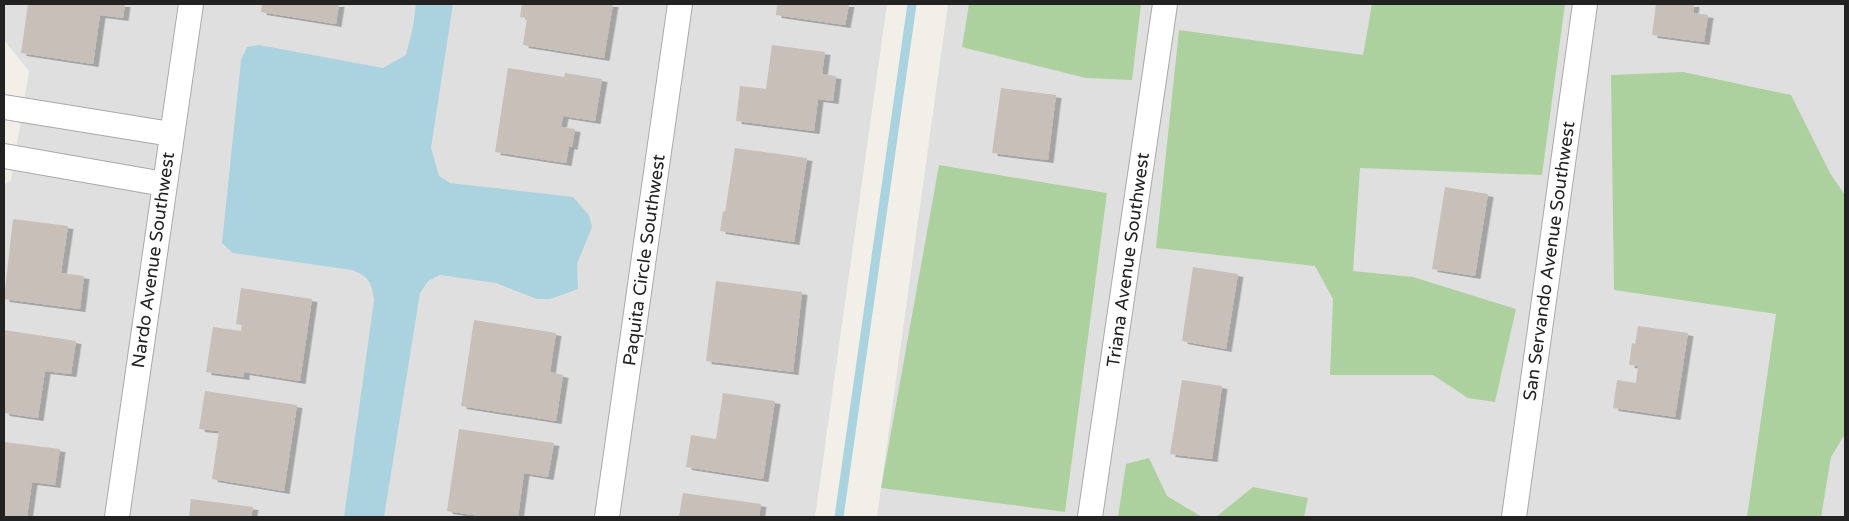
<svg xmlns="http://www.w3.org/2000/svg" width="1849" height="521" font-family="'Varela Round',sans-serif">
<defs>
<filter id="shadow"><feDropShadow dx="5.5" dy="3" stdDeviation="0" flood-color="#0004"/></filter>
</defs>
<rect width="100%" height="100%" fill="#f2efe9"/>
<!-- residential -->
<path fill="#e0dfdf" d="M4,4H887L815,517H4V185L11,180L29,71L4,40Z
M948,4H1845V517H877Z"/>
<!-- forest -->
<path fill="#add19e" d="M969,4H1141L1132,80L1086,78L962,47Z
M1372,4H1565L1542,175L1360,168L1353,271L1413,277L1516,309L1495,402L1468,398L1433,375H1330L1333,299L1315,266L1156,248L1179,30L1363,55Z
M1683,72L1791,95L1830,173L1845,195V434L1831,457L1821,517H1747L1776,314L1614,290L1611,75Z
M939,165L1107,193L1065,512L881,488Z
M1149,458L1167,496L1202,517H1118L1126,464Z
M1253,487L1308,498L1304,517H1216Z"/>
<!-- water -->
<path fill="#aad3df" d="M416,4H453L431,148L439,176L450,183L573,197L589,215L592,227L577,264L578,289L550,299H537L496,283L440,275L428,281L420,293L384,517H344L374,300C372,282 369,277 352,270L233,253L222,243L241,60L247,47L259,45L383,68L406,55L413,27Z"/>
<g fill="none" stroke-linecap="round" stroke-linejoin="round">
<!-- stream -->
<path stroke="#aad3df" stroke-width="9" d="M839,517L912,4"/>
</g>
<!-- building -->
<path fill="#c7bfb8" filter="url(#shadow)" d="M28,4H125L123,18L100,15L93,64L21,53Z
M262,4H339L336,24L261,12Z
M522,4H613L604,58L523,45L527,18L520,17Z
M777,4H849L845,25L776,15Z
M1656,4H1694L1693,13L1708,15L1704,42L1652,35Z
M772,45L825,52L822,74L836,76L833,101L818,99L814,131L736,121L740,86L766,89Z
M508,68L564,77L565,73L602,79L595,121L563,116L561,127L575,129L572,147L569,146L566,163L495,152Z
M1001,88L1056,95L1048,160L992,153Z
M735,148L807,158L794,242L720,231L723,211L725,212Z
M1445,187L1488,194L1475,276L1432,269Z
M13,219L68,226L61,273L84,276L80,309L4,299Z
M1193,267L1238,274L1226,349L1182,341Z
M716,281L802,292L793,372L706,361Z
M241,288L312,299L300,381L244,372V377L206,372L213,327L241,331L242,325L236,324Z
M474,320L556,333L550,372L563,375L556,421L461,406Z
M1638,326L1688,333L1675,417L1613,408L1617,380L1636,383L1638,366L1629,365L1632,343L1635,344Z
M4,330L76,341L71,374L45,371L38,418L4,413Z
M1182,380L1222,386L1212,459L1170,454Z
M205,391L297,405L284,491L212,479L219,431L199,429Z
M723,393L775,401L763,479L686,467L691,435L716,439Z
M459,429L554,443L548,477L524,473L518,517H486L447,511Z
M4,442L60,449L55,485L32,482L27,517H4Z
M683,493L761,504L759,517H679Z
M191,499L253,507L251,517H189Z"/>
<g fill="none" stroke-linecap="round" stroke-linejoin="round">
<defs>
<path id="street" d="M4,107L171,134
M4,156L164,184
M117,517L191,4
M607,517L680,4
M1090,517L1165,4
M1514,517L1585,4"/>
</defs>
<!-- street casing -->
<use href="#street" stroke="#a9a9a9" stroke-width="26"/>
<!-- street -->
<use href="#street" stroke="#fff" stroke-width="24"/>
</g>
<g text-anchor="middle" dominant-baseline="central" stroke-width="4" stroke-linejoin="round" paint-order="stroke">
<!-- street labels -->
<g font-size="18" fill="#222" stroke="#fff">
<text transform="translate(153 260) rotate(-82)">Nardo Avenue Southwest</text>
<text transform="translate(644 260) rotate(-82)">Paquita Circle Southwest</text>
<text transform="translate(1128 260) rotate(-82)">Triana Avenue Southwest</text>
<text transform="translate(1549 261) rotate(-82)">San Servando Avenue Southwest</text>
</g>
</g>
<!-- border -->
<rect width="1849" height="521" fill="none" stroke="#222222" stroke-width="10"/>
</svg>
